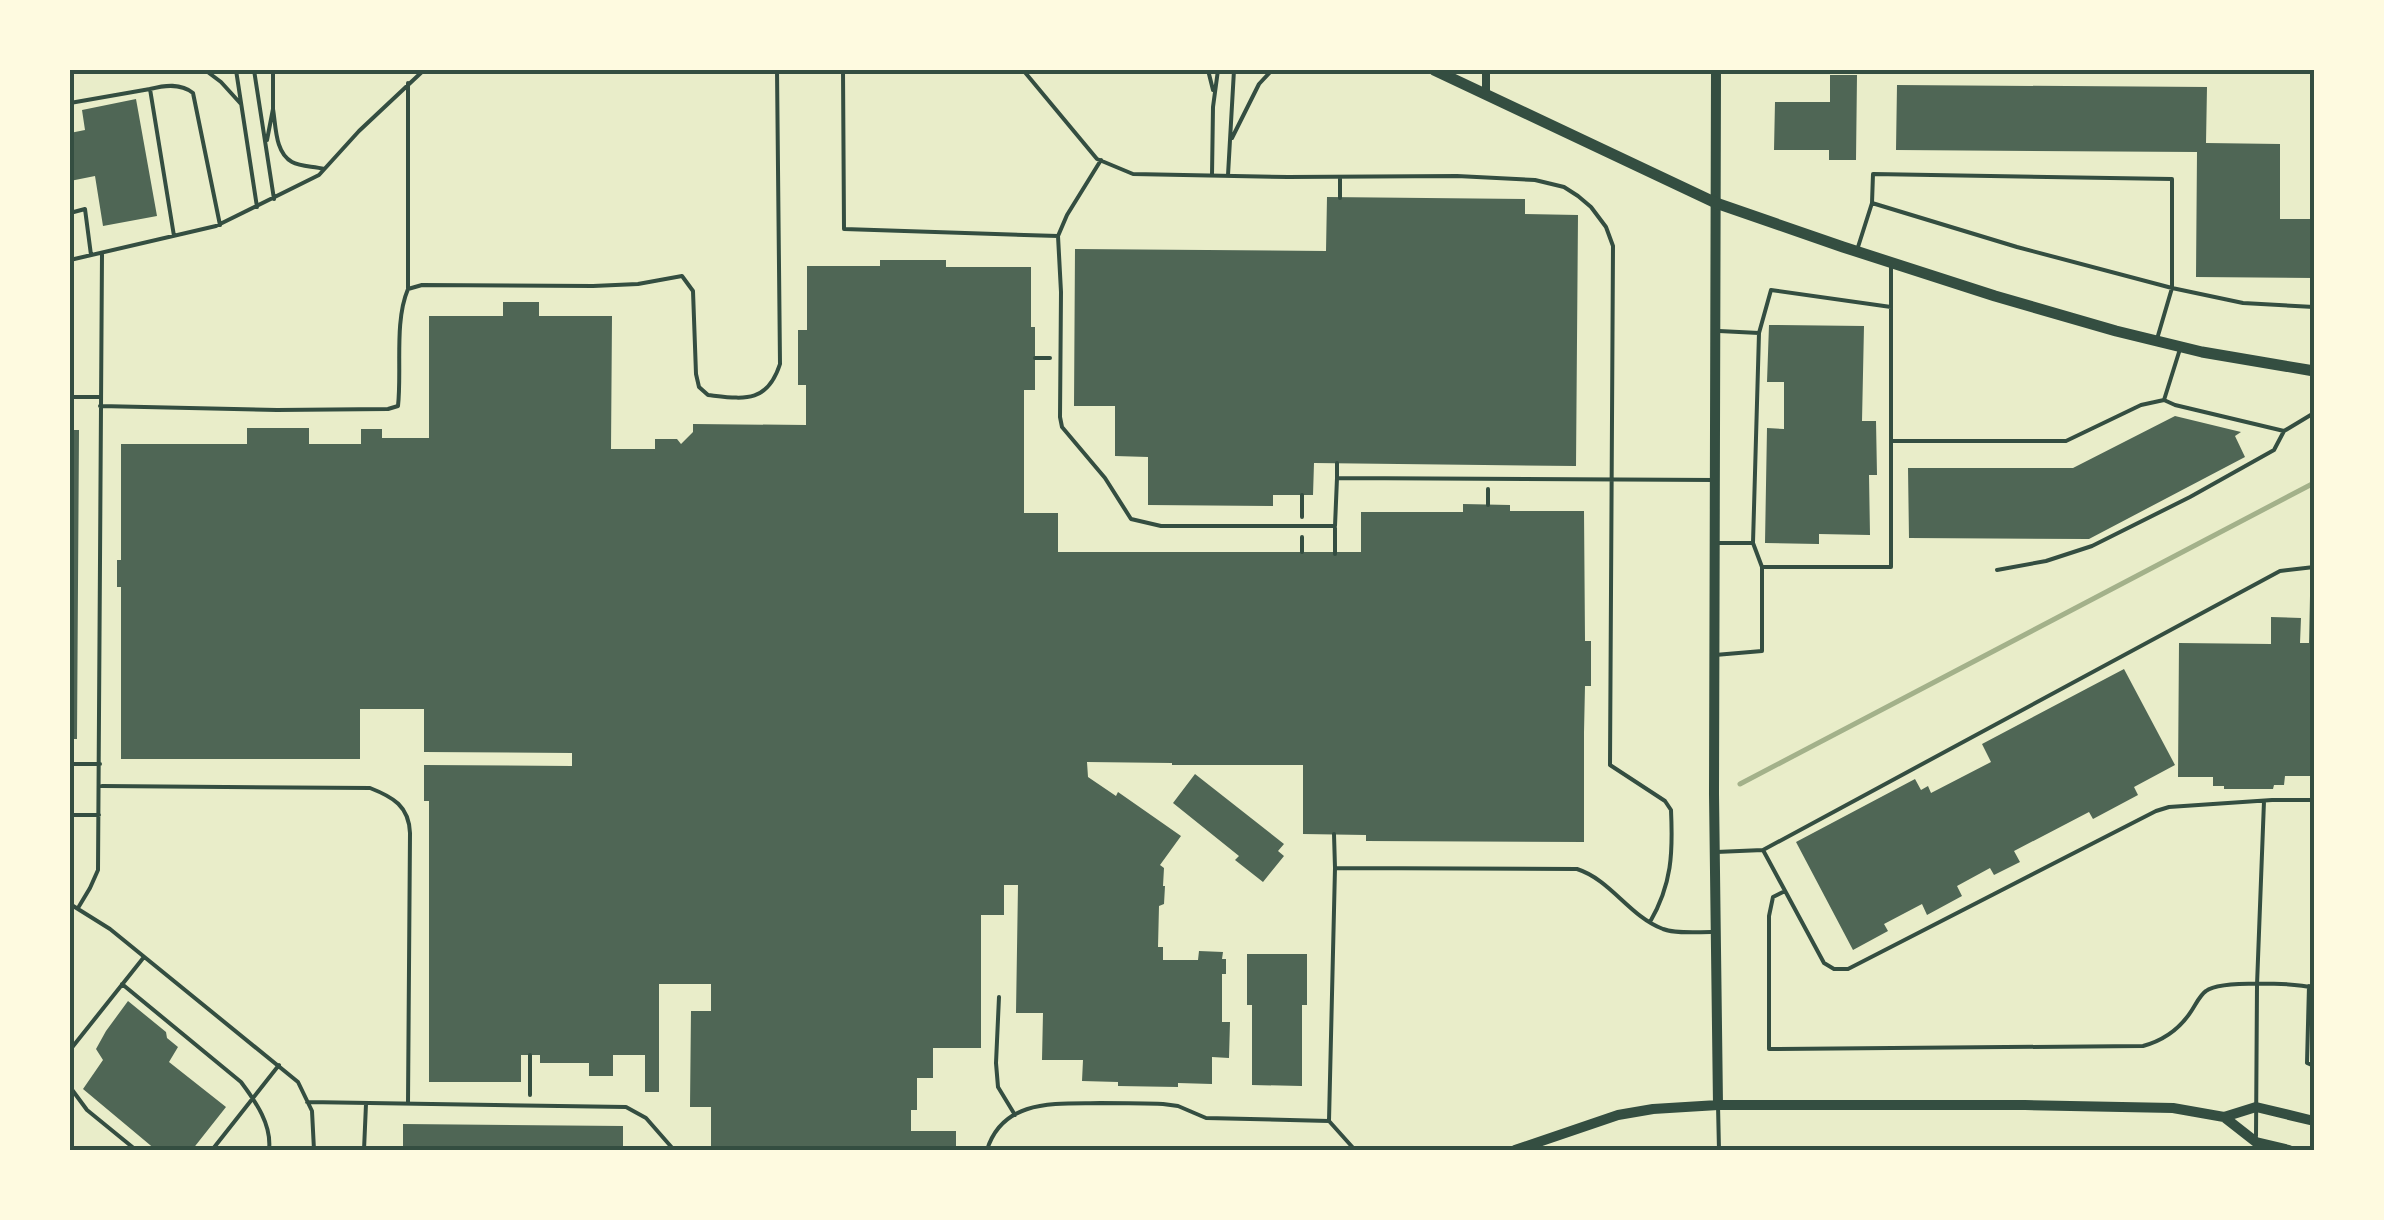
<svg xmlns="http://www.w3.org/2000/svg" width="2384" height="1220" font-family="'Public Sans',sans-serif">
<rect width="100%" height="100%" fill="#e9edc9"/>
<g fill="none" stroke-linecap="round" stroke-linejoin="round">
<!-- stream -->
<path stroke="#a3b18a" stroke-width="5" d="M1740,784L2314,483"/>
</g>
<!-- building -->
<path fill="#4f6655" d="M1830,75H1857L1856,160H1829V150H1774L1775,102H1830Z
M1897,85L2207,87L2206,143L2280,144V219H2314V278L2196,277L2197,152L1896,150Z
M136,99L157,216L103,226L95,176L70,181V133L85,130L82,110Z
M1327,197L1525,199V214L1578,215L1576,466L1314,463L1313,495H1273V506L1148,505V457L1115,456V406H1074L1075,249L1326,251Z
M880,260H946V267H1031V327H1035V390H1024V513H1058V552H1361V512H1463V504L1510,505V511H1584L1585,641H1591V686H1585L1584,732V842L1366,841V835L1303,834V765H1172V763L1087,762L1088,777L1116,796L1118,792L1181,836L1160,865L1164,868L1163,886H1165L1164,904L1159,906L1158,947H1163V960H1198L1199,951L1223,952L1222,959H1226V974H1222V1022H1230L1229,1058L1212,1057V1084L1178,1083V1087L1118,1086V1082L1082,1081L1083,1060H1042L1043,1013H1016L1018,885H1004V915H981V1048H933V1078H917V1110H911V1131H956V1150H711V1107H690L691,1011H711V984H659V1092H645V1055H613V1076H589V1063H540V1055H521V1082H429V801H424V765L572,766V753L424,752V709H360V759H121V587H117V560H121V444H247V428H309V444H361V429H382V438H429V316H503V302H539V316H612L611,449H655V439H677L681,444L693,432V424L806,425V385H798V330H807V266H880Z
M1769,325L1864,326L1862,421H1876L1877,475H1869L1870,535L1819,534V544L1765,543L1767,428L1784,429V382H1767Z
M2175,416L2241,432L2235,436L2245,457L2089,539L1909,538L1908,468H2073Z
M70,430H79L77,739H70Z
M2310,596H2314V776H2285L2284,785H2274L2273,789H2224V786H2213V777H2178L2179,643L2271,644V617L2301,618L2300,643H2309Z
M2124,669L2175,765L2134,787L2138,795L2093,819L2089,812L2014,851L2020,862L1994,875L1990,868L1957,886L1962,896L1927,915L1922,904L1884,924L1888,931L1853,950L1796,842L1915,779L1921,790L1928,786L1931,793L1991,762L1982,744Z
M1195,774L1284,844L1278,851L1284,856L1263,882L1235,860L1239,856L1173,803Z
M1247,954H1307V1005H1302V1086L1252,1085V1005H1247Z
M128,1001L166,1032L167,1038L178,1047L169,1062L226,1107L192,1150H156L83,1089L103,1060L96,1049L106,1031Z
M403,1124L623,1126V1150H403Z"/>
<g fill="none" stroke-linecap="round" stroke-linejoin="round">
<!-- path -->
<path stroke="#344e41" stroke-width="4" d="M1035,358H1050
M1488,489V505
M1302,495V517
M1302,537V552
M530,1095V1055"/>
<!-- service -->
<path stroke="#344e41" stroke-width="4" d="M205,70L221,82L241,104
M236,70L257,207
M254,70L274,199
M843,70L844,229L1058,236
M1023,70L1097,159L1133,174L1288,177L1457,176L1535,180L1564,187L1578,196L1591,207L1606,227L1613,246L1610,765L1665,801L1671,810C1673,853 1672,884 1650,922
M1208,70L1213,90
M70,103L150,89
M273,109C276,126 275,153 292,162C301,167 314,166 324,169
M1232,138L1259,84L1272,70
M267,140L273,109V70
M1101,160L1067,215L1058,236L1061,292L1060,417L1062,427L1105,478L1131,519L1161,526H1335L1337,478L1715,480
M1212,175L1213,107L1218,70
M1228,175L1234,70
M1340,177V198
M1872,203L2017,247L2172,288L2243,303L2314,307
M70,213L85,209L91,255
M174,236L150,89C165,85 181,83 193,93L220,225
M1858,247L1872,203L1873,174L2172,179V288L2157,339
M70,260L216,226L319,175L359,131L424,70
M408,288V83
M1719,331L1759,333
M70,397H100
M2164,400L2175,405L2284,431
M100,406L277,410L388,409L398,406C402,370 394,322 408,289L422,285L593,286L638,284L682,276L693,291L696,374L699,387L708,395C744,399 767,404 780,364L777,70
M1891,441H2066L2141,405L2164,400L2180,349
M1337,478V463
M1335,528V554
M1718,543H1753
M1762,567H1891V267
M1997,570L2046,561L2092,546L2190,497L2274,450L2284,431L2314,413
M1715,655L1762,651V567L1753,543L1759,333L1771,290L1891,307
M70,764H100
M102,786L370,788C393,797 409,806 410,833L408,1104
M70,815H99
M1334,834L1335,868
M1763,850L1824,963L1834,969H1848L2156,811L2169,807L2272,800H2314
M1716,852L1763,850L2280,571L2314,567
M1785,891L1773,897L1769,916V1049L2143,1046C2165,1040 2180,1029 2192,1010C2196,1004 2200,995 2206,991C2220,980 2295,983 2314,988
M70,904L110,929L298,1082L312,1111L314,1150
M78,908L90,888L98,870L102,253
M122,984L241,1082C256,1102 272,1125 269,1150
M2309,986L2307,1063L2314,1066
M999,997L996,1063L998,1087L1015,1115
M70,1050L144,957
M70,1087L87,1110L136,1150
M307,1102L626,1107L646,1118L674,1150
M1718,1105L1719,1150
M1329,1121L1355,1150
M2256,1136L2257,985L2264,801
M212,1150L279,1065
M364,1150L366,1104
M987,1150C1003,1098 1057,1104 1100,1103C1121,1103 1142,1103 1163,1104L1178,1106L1206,1118L1329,1121L1335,868L1577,869C1611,880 1629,916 1663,929C1677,934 1696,932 1711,932"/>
<!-- minor -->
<path stroke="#344e41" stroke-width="8" d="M1486,70V93"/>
<!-- tertiary -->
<path stroke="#344e41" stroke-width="10" d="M1716,70L1714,794L1718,1105
M2224,1117L2256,1142L2289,1150
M1515,1150L1618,1115L1653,1109L1718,1105H2025L2173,1108L2224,1117L2256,1107L2314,1121"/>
<!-- secondary -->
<path stroke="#344e41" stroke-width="11" d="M1434,70L1716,203L1843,247L1995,296L2116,331L2202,352L2314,371"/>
</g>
<!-- border -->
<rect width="2384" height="1220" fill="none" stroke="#fefae0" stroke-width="145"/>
<rect x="72" y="72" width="2240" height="1076" fill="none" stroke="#344e41" stroke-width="4"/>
</svg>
